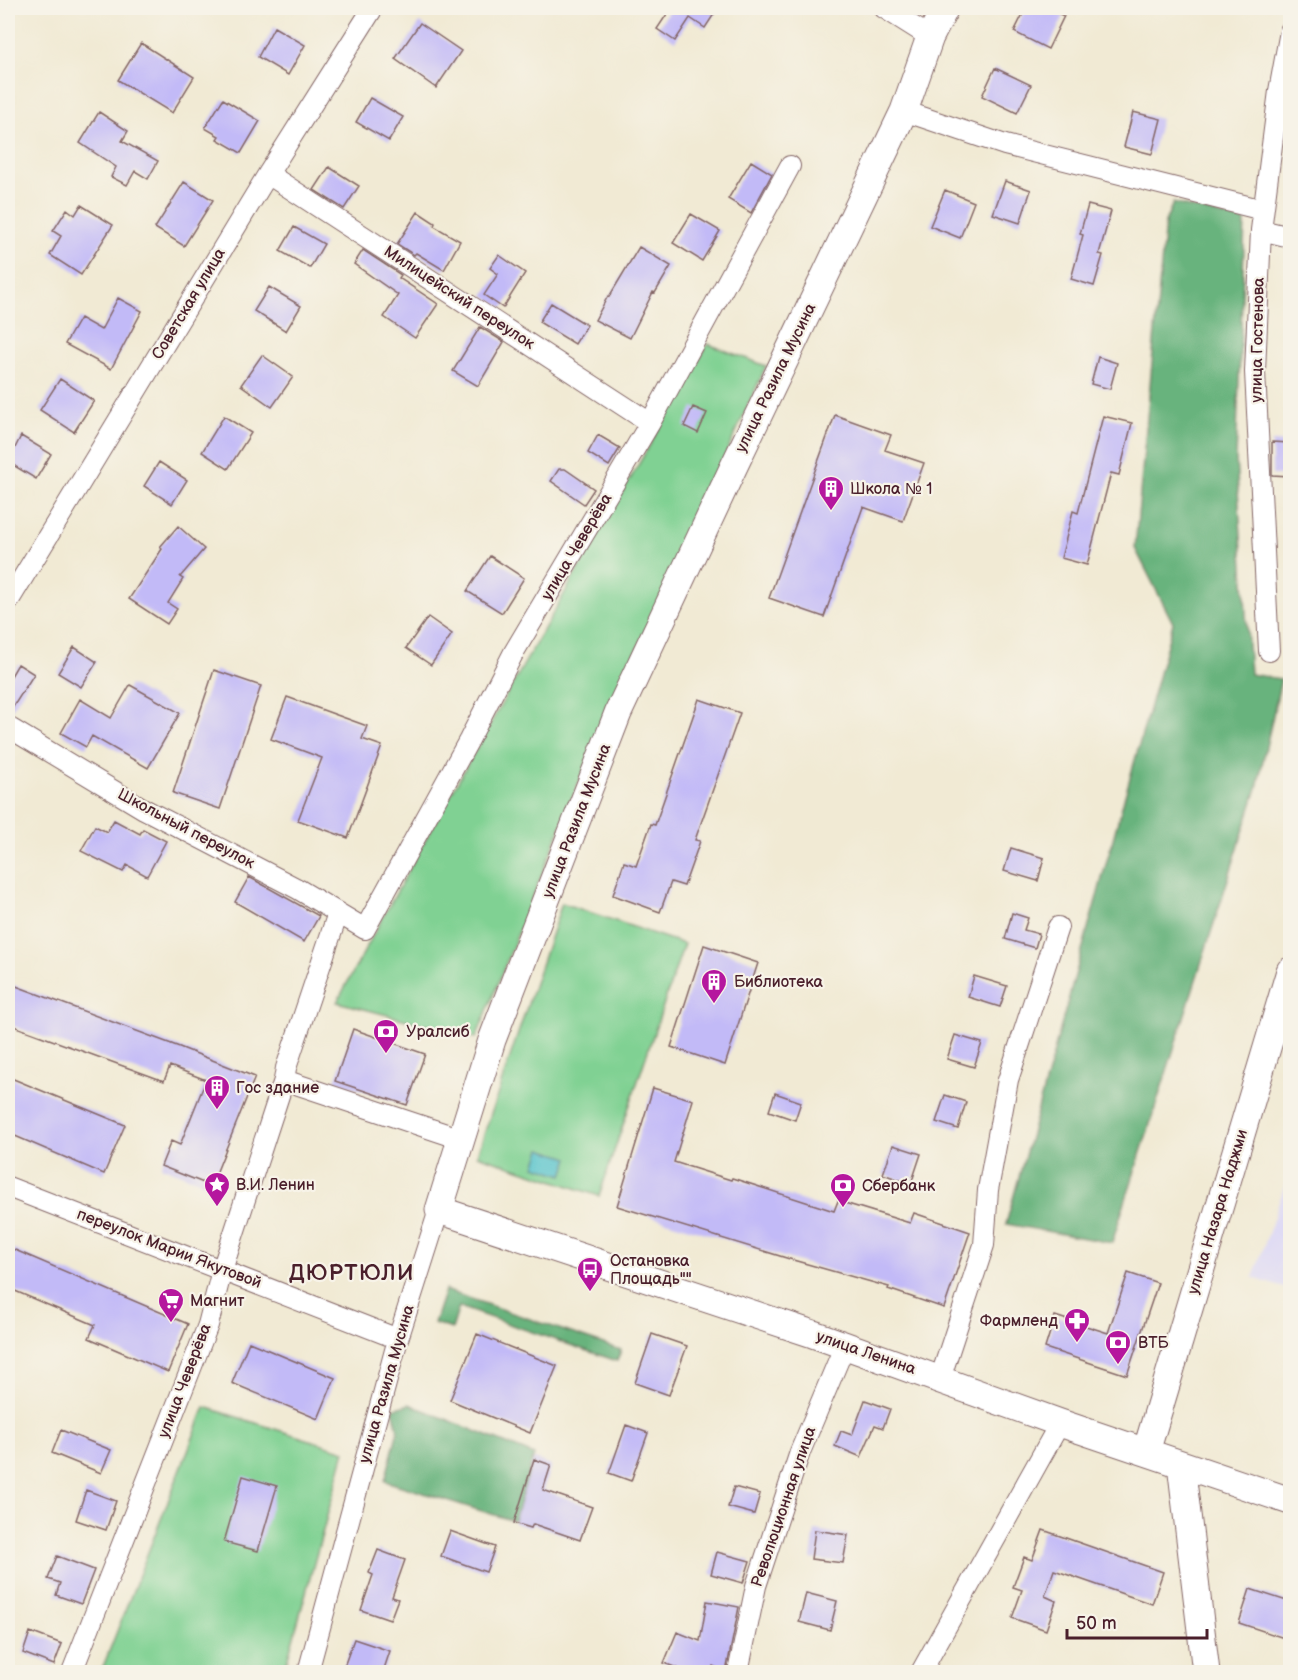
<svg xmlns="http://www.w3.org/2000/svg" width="1298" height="1680" font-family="'Balsamiq Sans',sans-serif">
<rect width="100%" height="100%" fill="#f7f3e8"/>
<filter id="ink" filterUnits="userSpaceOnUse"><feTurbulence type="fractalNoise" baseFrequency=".0167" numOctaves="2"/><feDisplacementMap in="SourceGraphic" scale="12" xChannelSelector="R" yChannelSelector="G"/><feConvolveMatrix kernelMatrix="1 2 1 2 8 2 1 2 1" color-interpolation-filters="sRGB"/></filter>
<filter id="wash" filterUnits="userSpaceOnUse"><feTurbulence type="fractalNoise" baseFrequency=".008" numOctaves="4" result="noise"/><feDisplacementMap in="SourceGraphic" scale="24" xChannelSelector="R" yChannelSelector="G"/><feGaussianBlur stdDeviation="1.35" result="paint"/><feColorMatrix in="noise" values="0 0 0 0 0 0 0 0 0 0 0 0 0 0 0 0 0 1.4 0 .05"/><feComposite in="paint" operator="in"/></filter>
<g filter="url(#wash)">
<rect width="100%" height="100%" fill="#f1ead4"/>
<!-- built -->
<path fill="#dad6f7" d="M1290,1170V1290L1253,1278Z"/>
<!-- green -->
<path fill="#80d193" stroke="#65785f" stroke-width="1.5" d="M708,344L766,366L593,747L476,1038L337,1002C456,780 582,562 708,344Z
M562,903L684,944L599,1196L477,1155Z
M205,1407L345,1451L284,1672H101Z"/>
<!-- forest -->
<path fill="#68b37d" stroke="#596954" stroke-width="1.5" d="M1173,203L1245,221L1236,459L1250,674L1281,679L1257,788L1112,1243L1006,1224L1173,623L1135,548L1165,222Z
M445,1290L621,1350L617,1361L459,1307L452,1329L434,1323Z
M409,1404L534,1455L514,1521L385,1481L398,1430L393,1409Z"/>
<!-- water -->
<path fill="#55c3cb" stroke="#50717b" stroke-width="1.5" d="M541,1149L569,1158L563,1175L535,1166Z"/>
<g id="blocks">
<!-- building -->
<path fill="#c2baf7" d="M671,8H718L705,28L690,18L675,41L657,29Z
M1026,8H1046L1064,16L1048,49L1014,32Z
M420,23L461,51L436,88L395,59Z
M274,27L305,45L288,75L258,57Z
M141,43L194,77L172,113L118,80Z
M995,68L1031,85L1017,113L982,96Z
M370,98L403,117L389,141L356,122Z
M223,99L260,121L241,153L217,139L219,136L205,128Z
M99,112L128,131L122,141L158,161L148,179L135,171L127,185L111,177L116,167L80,143Z
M1133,112L1161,119L1152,154L1124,147Z
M751,161L772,174L751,213L728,199Z
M329,167L359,186L344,209L314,190Z
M1005,181L1031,190L1020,223L993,214Z
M184,182L213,200L184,246L155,228Z
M945,190L974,202L960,238L930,226Z
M81,205L113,225L81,275L50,255L61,236L53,231L67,209L75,215Z
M1088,205L1111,211L1099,254L1103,255L1094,286L1071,279L1083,235L1080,234Z
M418,212L435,223L434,226L460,241L444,270L416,253L414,255L397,244Z
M691,214L720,231L702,261L673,243Z
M294,227L324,244L310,268L280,251Z
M639,247L671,266L655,293L653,292L630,338L595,320L608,296L609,297Z
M363,250L401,275L399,278L438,304L415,338L384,317L398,295L354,264Z
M499,255L525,273L503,308L484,295L498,274L490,268Z
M269,287L301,306L286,331L254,311Z
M118,298L142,311L111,369L65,344L80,318L101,330Z
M551,303L587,325L575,344L539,322Z
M480,327L504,342L478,386L453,371Z
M262,355L293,377L272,407L241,385Z
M1098,357L1117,363L1110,389L1091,384Z
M60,379L94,401L74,432L40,410Z
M693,407L707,413L698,433L684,426Z
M835,415L891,435L885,450L924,463L903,521L863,507L824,617L769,598Z
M224,416L251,433L228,469L202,452Z
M1103,416L1132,423L1119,475L1111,473L1087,565L1061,558L1073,511L1078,513Z
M598,435L620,448L609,466L588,453Z
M21,436L51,454L36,479L8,462Z
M1272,442L1290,443V476L1272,475Z
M159,462L187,480L172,504L144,486Z
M559,469H565L594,489L584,504L551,481Z
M178,526L204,549L180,577L183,579L168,603L177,609L167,624L129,599L162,549L160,547Z
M490,556L524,578L502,613L467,591Z
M428,617L452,634L431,665L406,648Z
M74,647L97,662L81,687L58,673Z
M18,664L34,674L8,715V681Z
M214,670L261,686L220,809L173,793Z
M130,685L180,713L148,768L92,736L86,747L61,733L80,699L111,718Z
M287,697L367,726L362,739L382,746L348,838L298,820L322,758L271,739Z
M699,699L740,713L695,840L700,841L684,886L671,882L660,912L613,895L624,862L636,866L651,824L655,825Z
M114,820L140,834L143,829L166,841L147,876L127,865L123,872L81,851L95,826L107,832Z
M1011,848L1044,858L1038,881L1004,871Z
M249,877L319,916L304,942L235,902Z
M1012,913L1028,918L1024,930L1039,934L1035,948L1005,939Z
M704,945L758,963L725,1065L671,1047Z
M974,976L1007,986L1000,1007L968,997Z
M8,983L177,1046L255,1077L211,1186L161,1166L171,1141L180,1145L206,1080L170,1066L164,1081L8,1024Z
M353,1029L425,1054L407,1105L335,1081Z
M955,1035L982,1043L974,1067L947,1059Z
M11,1078L125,1125L104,1174L8,1133V1086Z
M653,1088L693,1100L674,1162L731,1180L732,1178L834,1211L838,1201L910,1223L914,1213L970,1232L944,1308L888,1289L889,1287L793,1260L617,1206Z
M775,1093L801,1102L795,1120L769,1111Z
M945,1095L966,1102L958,1129L936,1122Z
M893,1145L921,1154L911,1184L883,1174Z
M8,1247L188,1324L168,1372L89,1338L95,1325L8,1288Z
M1128,1273L1158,1283L1127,1375L1045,1348L1055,1316L1108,1333Z
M477,1334L557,1366L530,1433L450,1400Z
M652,1334L687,1346L669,1395L635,1383Z
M249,1342L335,1378L318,1419L232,1383Z
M865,1400L890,1409L883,1428L875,1425L861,1457L835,1446L841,1431L852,1435Z
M626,1425L648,1433L631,1481L609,1473Z
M61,1430L111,1450L101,1473L52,1453Z
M534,1459L551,1465L543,1490L592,1507L580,1540L533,1524L531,1528L514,1523Z
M243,1476L277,1486L258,1551L224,1542Z
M734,1487L760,1494L754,1514L728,1507Z
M86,1490L116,1501L106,1530L76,1520Z
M815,1530L848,1535L843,1563L811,1559Z
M1043,1530L1163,1572L1152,1604L1054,1570L1045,1596L1056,1601L1046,1630L1012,1618L1022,1590L1013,1587L1024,1557L1032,1560Z
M450,1531L495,1547L486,1572L441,1556Z
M378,1550L405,1560L392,1597L398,1599L390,1620L361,1610L373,1575L369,1573Z
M717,1552L750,1561L743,1583L711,1574Z
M57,1556L94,1570L81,1604L56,1595L60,1583L48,1579Z
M1250,1589L1290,1602V1640L1239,1623Z
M806,1593L837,1601L830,1630L799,1622Z
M707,1601L739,1607L726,1672L713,1666L711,1672H687L664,1663L677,1632L700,1641Z
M30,1632L62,1644L54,1665L23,1653Z
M354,1639L390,1651L383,1672H342Z"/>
</g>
</g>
<g filter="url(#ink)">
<use href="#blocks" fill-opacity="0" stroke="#846666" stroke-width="1.5"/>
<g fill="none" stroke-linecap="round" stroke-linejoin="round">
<defs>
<path id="street" d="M884,8L930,37
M904,111L1005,145L1263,210
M268,174L650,423
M1261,230L1290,237
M8,602L268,174L373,8
M1269,651L1255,372L1261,230L1279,91L1290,31
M8,727L144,809L298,889L365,929L469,740L514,652L650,423L790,166
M284,1080L461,1139
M8,1187L398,1339
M940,1379L984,1245L988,1190L1008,1080L1058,927
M72,1672L208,1325L222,1270L284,1080L286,1068L338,913
M308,1672L398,1339L439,1210
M738,1672L756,1586L800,1452L845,1345
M921,1672L1060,1423"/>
<path id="secondary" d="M945,8L930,37L904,111L734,466L618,713L492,1040L439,1210L813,1334L1060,1423L1290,1501
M1146,1452L1290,971
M1181,1464L1206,1672"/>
</defs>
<!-- street casing -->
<use href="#street" stroke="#846666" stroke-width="22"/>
<!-- secondary casing -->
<use href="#secondary" stroke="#846666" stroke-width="29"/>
<!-- street -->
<use href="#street" stroke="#fff" stroke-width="20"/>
<!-- secondary -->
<use href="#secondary" stroke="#fff" stroke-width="27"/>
</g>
</g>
<!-- icons -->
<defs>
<symbol id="building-pin" viewBox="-11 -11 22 30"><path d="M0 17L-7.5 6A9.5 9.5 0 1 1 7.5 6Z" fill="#b5179e" stroke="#f7f3e8"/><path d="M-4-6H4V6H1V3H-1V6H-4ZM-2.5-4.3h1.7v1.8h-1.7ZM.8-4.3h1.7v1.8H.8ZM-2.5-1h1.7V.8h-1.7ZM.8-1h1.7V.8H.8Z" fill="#fff"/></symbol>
<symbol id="bank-pin" viewBox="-11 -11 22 30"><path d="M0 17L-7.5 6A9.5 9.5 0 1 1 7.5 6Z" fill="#b5179e" stroke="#f7f3e8"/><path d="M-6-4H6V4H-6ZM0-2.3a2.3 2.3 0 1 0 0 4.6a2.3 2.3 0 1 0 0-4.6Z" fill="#fff"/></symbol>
<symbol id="sight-pin" viewBox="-11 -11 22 30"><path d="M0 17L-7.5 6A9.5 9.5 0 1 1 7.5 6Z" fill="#b5179e" stroke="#f7f3e8"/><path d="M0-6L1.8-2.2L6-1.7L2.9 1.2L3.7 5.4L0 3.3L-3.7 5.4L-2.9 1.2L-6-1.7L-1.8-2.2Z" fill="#fff"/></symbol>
<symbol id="bus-pin" viewBox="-11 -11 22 30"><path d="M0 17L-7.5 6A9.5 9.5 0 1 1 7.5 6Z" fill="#b5179e" stroke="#f7f3e8"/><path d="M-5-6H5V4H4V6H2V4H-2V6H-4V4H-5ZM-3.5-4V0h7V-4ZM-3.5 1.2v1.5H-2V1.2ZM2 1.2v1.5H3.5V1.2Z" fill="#fff"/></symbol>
<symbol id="supermarket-pin" viewBox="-11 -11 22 30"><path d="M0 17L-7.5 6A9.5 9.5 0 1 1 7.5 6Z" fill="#b5179e" stroke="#f7f3e8"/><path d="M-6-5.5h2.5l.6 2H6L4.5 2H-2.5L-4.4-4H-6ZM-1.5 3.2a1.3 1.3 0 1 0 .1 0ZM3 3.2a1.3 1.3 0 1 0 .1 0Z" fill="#fff"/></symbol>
<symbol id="pharmacy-pin" viewBox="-11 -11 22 30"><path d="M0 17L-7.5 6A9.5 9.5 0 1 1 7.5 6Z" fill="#b5179e" stroke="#f7f3e8"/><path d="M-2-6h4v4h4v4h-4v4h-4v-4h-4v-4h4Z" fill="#fff"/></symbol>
</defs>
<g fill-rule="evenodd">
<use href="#building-pin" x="816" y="474" width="30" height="40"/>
<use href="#building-pin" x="699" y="967" width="30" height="40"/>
<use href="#bank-pin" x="371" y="1017" width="30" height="40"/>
<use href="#building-pin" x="202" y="1073" width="30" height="40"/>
<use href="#sight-pin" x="202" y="1170" width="30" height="40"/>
<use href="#bank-pin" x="828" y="1171" width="30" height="40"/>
<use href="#bus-pin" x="575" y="1255" width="30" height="40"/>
<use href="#supermarket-pin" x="156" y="1286" width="30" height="40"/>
<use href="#pharmacy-pin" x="1062" y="1306" width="30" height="40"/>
<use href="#bank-pin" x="1103" y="1328" width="30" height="40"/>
</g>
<g text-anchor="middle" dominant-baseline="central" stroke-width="4.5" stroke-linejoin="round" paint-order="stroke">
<!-- street labels -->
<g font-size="16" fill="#4a1f2b" stroke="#f7f3e8">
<text transform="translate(459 298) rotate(33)">Милицейский переулок</text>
<text transform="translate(189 304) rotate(-59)">Советская улица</text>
<text transform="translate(1258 340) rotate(-89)">улица Гостенова</text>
<text transform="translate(776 378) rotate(-64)">улица Разила Мусина</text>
<text transform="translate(577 547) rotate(-59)">улица Чеверёва</text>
<text transform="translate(577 821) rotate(-69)">улица Разила Мусина</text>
<text transform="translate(186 829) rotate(28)">Школьный переулок</text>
<text transform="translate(1218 1212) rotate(-73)">улица Назара Наджми</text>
<text transform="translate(169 1249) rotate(21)">переулок Марии Якутовой</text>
<text transform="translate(866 1353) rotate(19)">улица Ленина</text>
<text transform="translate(185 1381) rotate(-69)">улица Чеверёва</text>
<text transform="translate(387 1384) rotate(-74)">улица Разила Мусина</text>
<text transform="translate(784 1507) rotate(-71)">Революционная улица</text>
</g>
<!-- poi labels -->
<g font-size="16" fill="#4a1f2b" stroke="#f7f3e8" text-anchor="start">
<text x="850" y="489">Школа № 1</text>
<text x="734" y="982">Библиотека</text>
<text x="406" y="1032">Уралсиб</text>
<text x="236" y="1088">Гос здание</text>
<text x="236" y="1185">В.И. Ленин</text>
<text x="862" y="1186">Сбербанк</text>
<text x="610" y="1261">Остановка<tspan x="610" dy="18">Площадь""</tspan></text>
<text x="190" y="1301">Магнит</text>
<text x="1058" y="1321" text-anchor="end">Фармленд</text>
<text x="1138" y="1343">ВТБ</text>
</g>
<!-- district labels -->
<g font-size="22" font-weight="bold" letter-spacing="1.5" fill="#4a1f2b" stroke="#f7f3e8">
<text x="352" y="1273">ДЮРТЮЛИ</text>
</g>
</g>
<!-- margin -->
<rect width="1298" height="1680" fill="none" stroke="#f7f3e8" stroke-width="30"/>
<!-- scale -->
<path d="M1067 1629v9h140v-9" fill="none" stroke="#4a1f2b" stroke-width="3"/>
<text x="1076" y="1629" font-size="18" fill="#4a1f2b" stroke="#f7f3e8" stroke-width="4.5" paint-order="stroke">50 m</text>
</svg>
